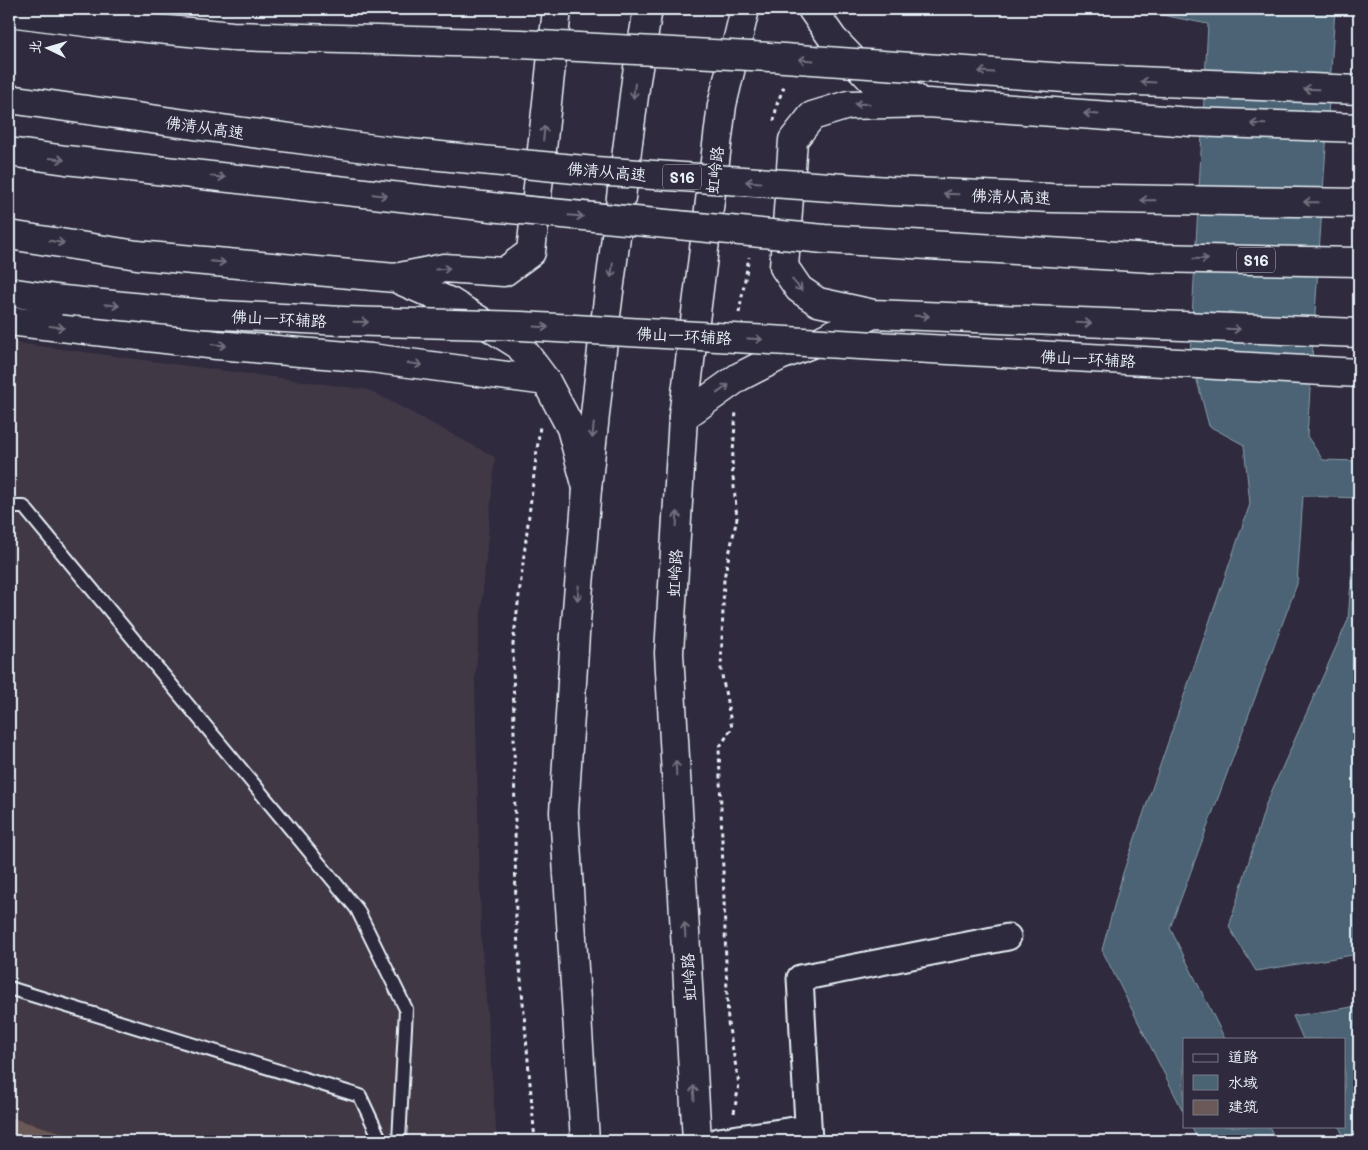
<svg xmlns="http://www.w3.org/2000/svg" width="1368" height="1150" font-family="Mali,'LXGW WenKai TC',sans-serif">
<rect width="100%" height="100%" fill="#2f2a3d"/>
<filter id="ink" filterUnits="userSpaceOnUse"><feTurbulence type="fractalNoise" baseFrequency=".02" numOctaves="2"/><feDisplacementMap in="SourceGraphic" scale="10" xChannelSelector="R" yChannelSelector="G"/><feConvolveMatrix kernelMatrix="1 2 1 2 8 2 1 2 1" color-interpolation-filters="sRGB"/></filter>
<g filter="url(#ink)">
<!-- built -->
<path fill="#413845" d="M9,342L369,390L495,457L475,680L481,935L497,1141H9Z"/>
<!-- water -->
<path fill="#4b6474" stroke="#8a9ca9" d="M1131,9H1335L1307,436L1323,460L1359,461V498L1303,496L1297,584L1170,928L1225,1039H1184V1113L1102,950L1123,873L1250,504L1244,445L1209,426L1190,354L1208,24Z
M1359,541V954L1256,971L1229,927L1266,804L1348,620L1352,569V542Z
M1359,1006V1141H1345L1339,1126H1344V1039H1303L1293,1016Z
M1191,1126H1269L1276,1141H1198Z"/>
<!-- building -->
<path fill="#6b5859" stroke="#4b3e3e" d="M9,1117L93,1141H9Z"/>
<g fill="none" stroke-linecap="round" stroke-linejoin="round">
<defs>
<path id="service" d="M9,507H24L357,909L406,1009L399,1141
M9,988L360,1096L381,1141"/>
<path id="minor" d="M718,1141L808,1128
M809,1141L800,978L1008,937"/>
<path id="secondary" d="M812,9L833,39L874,82L915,98
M9,12L93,23
M1359,128L1192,122L928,103L848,105L812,116L793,140L784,267L799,289L818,302L873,314L1359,333
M9,292L63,300
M9,321L217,345L371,358L546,381L571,428L587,488
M683,417L739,377L780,356L819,341L873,314"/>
<path id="primary" d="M585,1141L564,812L575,634L587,489L604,331L636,80L648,9
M697,1141L669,653L683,417L722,105L745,9"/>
<path id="motorway" d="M9,235L137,255L395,278L444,268L504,272L531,252L557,9
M1152,258L1359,262
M395,278L450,302L519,345L546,381"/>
</defs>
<!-- service casing -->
<use href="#service" stroke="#e8f1f8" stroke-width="16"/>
<!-- minor casing -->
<use href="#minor" stroke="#e8f1f8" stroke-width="29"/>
<!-- secondary casing -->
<use href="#secondary" stroke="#e8f1f8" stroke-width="31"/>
<!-- primary casing -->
<use href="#primary" stroke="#e8f1f8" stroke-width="31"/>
<!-- motorway casing -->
<use href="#motorway" stroke="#e8f1f8" stroke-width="31"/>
<!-- path -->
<path stroke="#e8f1f8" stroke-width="3" stroke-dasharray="4 4" stroke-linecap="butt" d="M774,121L777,104L785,84
M739,313L749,257
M734,1113L739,1084L728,1023L719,748L732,728L721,670L724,578L737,518L732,466L736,411
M535,1141L516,921L513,644L540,426"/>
<!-- service -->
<use href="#service" stroke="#2f2a3d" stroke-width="12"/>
<!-- minor -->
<use href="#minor" stroke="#2f2a3d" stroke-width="25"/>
<!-- secondary -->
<use href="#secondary" stroke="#2f2a3d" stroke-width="28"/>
<!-- primary -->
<use href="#primary" stroke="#2f2a3d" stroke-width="28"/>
<!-- motorway -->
<use href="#motorway" stroke="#2f2a3d" stroke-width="28"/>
<defs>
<path id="secondary-bridge" d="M93,23L232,36L521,44L770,57L1065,78L1359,90
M63,300L203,314L343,321L521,326L1359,373"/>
<path id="motorway-bridge" d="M9,99L222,129L389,151L595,171L889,191L1051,198L1359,203
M9,152L66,160L500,208L824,239L1152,258"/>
</defs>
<!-- secondary-bridge casing -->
<use href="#secondary-bridge" stroke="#e8f1f8" stroke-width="31" stroke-linecap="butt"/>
<!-- motorway-bridge casing -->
<use href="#motorway-bridge" stroke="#e8f1f8" stroke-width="31" stroke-linecap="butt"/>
<!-- secondary-bridge -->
<use href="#secondary-bridge" stroke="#2f2a3d" stroke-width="28"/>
<!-- motorway-bridge -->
<use href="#motorway-bridge" stroke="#2f2a3d" stroke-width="28"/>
</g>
<!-- one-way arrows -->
<defs><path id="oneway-shaft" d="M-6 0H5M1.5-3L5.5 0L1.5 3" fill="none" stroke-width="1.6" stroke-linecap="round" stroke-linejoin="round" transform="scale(1.25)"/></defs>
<g stroke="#70707e">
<use href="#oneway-shaft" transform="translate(806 60) rotate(-176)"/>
<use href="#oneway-shaft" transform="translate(986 72) rotate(-176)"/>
<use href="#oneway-shaft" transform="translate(1148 82) rotate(-177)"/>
<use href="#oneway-shaft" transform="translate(1311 89) rotate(-178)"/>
<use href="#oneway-shaft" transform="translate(634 91) rotate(97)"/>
<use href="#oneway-shaft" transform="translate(862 104) rotate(179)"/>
<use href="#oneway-shaft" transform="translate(1091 114) rotate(-176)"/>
<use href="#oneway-shaft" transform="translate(1258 124) rotate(-178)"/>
<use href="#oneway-shaft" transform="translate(544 133) rotate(-84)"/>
<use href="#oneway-shaft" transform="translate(57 159) rotate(8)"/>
<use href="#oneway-shaft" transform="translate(218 177) rotate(6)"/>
<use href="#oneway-shaft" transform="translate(753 182) rotate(-176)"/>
<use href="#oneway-shaft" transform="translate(951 194) rotate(-178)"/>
<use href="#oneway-shaft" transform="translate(380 195) rotate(6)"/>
<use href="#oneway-shaft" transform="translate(1148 200) rotate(-179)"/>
<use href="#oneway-shaft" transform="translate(1311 202) rotate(-179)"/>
<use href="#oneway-shaft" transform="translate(576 216) rotate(5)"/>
<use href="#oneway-shaft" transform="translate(57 242) rotate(9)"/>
<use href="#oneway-shaft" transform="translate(1201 259) rotate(1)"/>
<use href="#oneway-shaft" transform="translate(218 262) rotate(5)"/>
<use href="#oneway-shaft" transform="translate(443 269) rotate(-4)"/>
<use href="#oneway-shaft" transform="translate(612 270) rotate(97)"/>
<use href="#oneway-shaft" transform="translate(797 285) rotate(49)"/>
<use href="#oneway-shaft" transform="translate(112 305) rotate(6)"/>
<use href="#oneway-shaft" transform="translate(922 316) rotate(2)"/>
<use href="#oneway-shaft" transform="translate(361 322) rotate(1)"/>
<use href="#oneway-shaft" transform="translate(1084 323) rotate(2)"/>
<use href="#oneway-shaft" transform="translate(57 327) rotate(7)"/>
<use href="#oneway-shaft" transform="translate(541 327) rotate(3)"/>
<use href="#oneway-shaft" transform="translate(1233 329) rotate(2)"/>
<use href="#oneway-shaft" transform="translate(755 339) rotate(3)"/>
<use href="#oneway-shaft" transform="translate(219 345) rotate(5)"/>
<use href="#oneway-shaft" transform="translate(415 364) rotate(7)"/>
<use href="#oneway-shaft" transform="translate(723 389) rotate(-36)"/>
<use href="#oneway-shaft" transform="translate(593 431) rotate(96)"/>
<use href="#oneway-shaft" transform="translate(677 519) rotate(-87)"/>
<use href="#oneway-shaft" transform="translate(578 593) rotate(95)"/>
<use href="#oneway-shaft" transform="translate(676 768) rotate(-93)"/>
<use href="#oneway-shaft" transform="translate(685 930) rotate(-93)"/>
<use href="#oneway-shaft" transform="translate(694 1093) rotate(-93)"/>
</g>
</g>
<g text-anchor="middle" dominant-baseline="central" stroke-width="4" stroke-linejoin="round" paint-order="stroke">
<!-- shield labels -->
<g fill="#2f2a3d" stroke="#b0b5c0" stroke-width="1">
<rect x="663" y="164.5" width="38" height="25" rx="4"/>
<rect x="1237" y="247.5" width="38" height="25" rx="4"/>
</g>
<g font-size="15" font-weight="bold" fill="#e8f1f8">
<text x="682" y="177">S16</text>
<text x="1256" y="260">S16</text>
</g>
<!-- street labels -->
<g font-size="16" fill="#e8f1f8" stroke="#2f2a3d">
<text transform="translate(205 127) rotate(8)">佛清从高速</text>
<text transform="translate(714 170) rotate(-83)">虹岭路</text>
<text transform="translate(607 171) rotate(5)">佛清从高速</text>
<text transform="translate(1011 196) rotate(2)">佛清从高速</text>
<text transform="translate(279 318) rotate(3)">佛山一环辅路</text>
<text transform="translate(684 335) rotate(3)">佛山一环辅路</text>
<text transform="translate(1088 358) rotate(3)">佛山一环辅路</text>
<text transform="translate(674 573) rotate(-87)">虹岭路</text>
<text transform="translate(688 977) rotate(-93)">虹岭路</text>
</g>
</g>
<!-- margin -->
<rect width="1368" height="1150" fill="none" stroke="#2f2a3d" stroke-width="30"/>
<rect x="15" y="15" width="1338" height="1120" fill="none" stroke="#e8f1f8" stroke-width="2" filter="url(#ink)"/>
<!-- legend -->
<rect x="1183" y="1038" width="162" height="90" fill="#2f2a3d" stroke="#797a88"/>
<rect x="1193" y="1054" width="25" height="8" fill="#2f2a3d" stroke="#797a88"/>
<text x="1228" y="1062" font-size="15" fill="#e8f1f8">道路</text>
<rect x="1193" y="1075" width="25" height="15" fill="#4b6474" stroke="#797a88"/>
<text x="1228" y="1088" font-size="15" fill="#e8f1f8">水域</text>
<rect x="1193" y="1100" width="25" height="15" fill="#6b5859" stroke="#797a88"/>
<text x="1228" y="1112" font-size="15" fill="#e8f1f8">建筑</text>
<!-- north arrow -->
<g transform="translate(48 48) rotate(275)" stroke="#2f2a3d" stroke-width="4" paint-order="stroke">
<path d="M0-4L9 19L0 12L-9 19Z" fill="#e8f1f8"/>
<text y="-8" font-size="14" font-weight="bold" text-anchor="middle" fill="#e8f1f8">北</text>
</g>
</svg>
